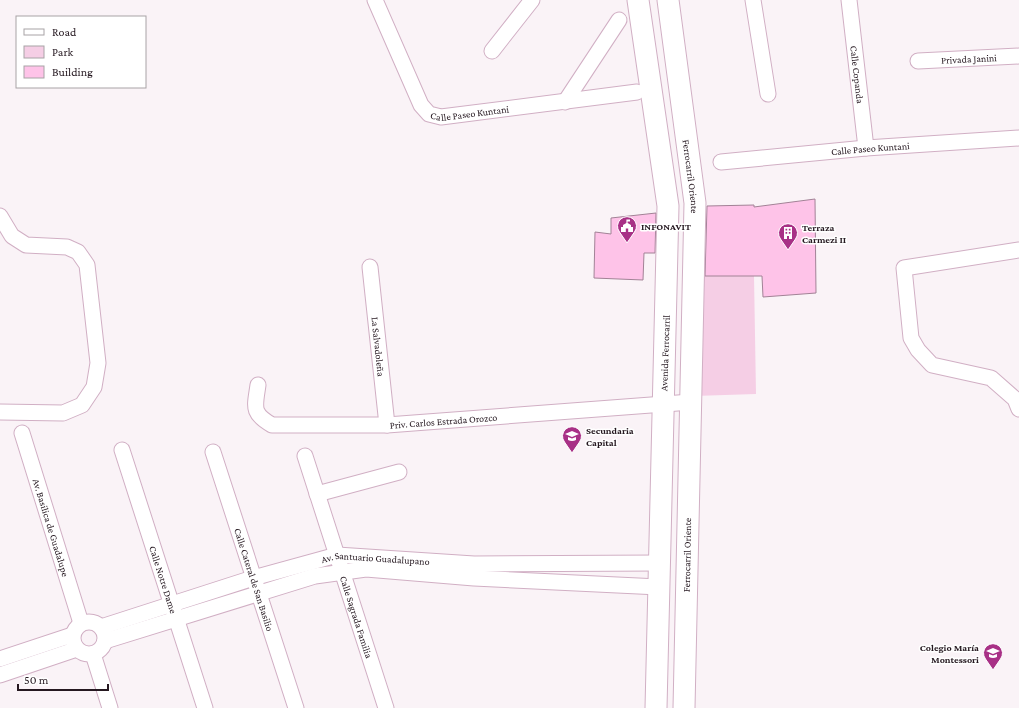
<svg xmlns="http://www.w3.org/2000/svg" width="1019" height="708" font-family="'Crimson Pro',serif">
<rect width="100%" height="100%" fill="#faf3f7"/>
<!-- green -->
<path fill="#f5cee5" d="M697,276H754L756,394L694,396Z"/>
<!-- building -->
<path fill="#fec3e8" stroke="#a28296" d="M815,199L816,293L763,297L762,276H705L707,206L754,205V207Z
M656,213L655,253H644L643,280L594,278L595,232L611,234V218Z"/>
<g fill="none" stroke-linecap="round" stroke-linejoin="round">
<defs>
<g id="street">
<path id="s1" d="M375,0L421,105L429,114L441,117L637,92"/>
<path d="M753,0L768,94"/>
<path id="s2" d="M849,0L866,148"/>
<path d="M492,51L532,0"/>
<path id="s3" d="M918,61L1019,56"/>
<path d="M565,102L619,20"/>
<path id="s4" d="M721,162L866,148L1019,138"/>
<path d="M0,216L12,236L26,245L67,247L78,252L87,265L98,363L94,387L82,405L63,413L0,412"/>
<path d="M1019,250L904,268L911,338L918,350L932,365L991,378L1015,399L1019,409"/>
<path id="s5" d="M370,267L387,425"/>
<path id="s6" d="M258,385C255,407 251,413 272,425H387L691,402"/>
<path id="s7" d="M22,433L81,623"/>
<path id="s8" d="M122,450L205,708"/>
<path id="s9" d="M213,452L296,708"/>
<path id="s10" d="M305,456L386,708"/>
<path d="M317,494L399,472"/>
<circle cx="89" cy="638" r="16"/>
<path id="s11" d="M101,627L253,578L337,555L474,564L659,563"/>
<path d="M105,641L315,576L366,569L474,578L659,587"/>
<path d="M93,654L110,708"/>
<path d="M0,659L72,635"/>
<path d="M0,675L77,649"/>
</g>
<g id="secondary">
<path d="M638,0L668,206L656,708"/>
<path id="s12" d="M668,0L695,203L684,708"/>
</g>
</defs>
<!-- street casing -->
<use href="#street" stroke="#d1afc4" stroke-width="17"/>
<!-- secondary casing -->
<use href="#secondary" stroke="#d1afc4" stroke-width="23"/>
<!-- street -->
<use href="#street" stroke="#fff" stroke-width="15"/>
<!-- secondary -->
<use href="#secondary" stroke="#fff" stroke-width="21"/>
</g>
<!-- icons -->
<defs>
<symbol id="civic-pin" viewBox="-11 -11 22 30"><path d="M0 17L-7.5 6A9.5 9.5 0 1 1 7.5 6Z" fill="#a83086" stroke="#fff"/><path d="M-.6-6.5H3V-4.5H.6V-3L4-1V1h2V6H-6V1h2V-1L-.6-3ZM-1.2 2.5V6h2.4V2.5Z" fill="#fff"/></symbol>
<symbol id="building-pin" viewBox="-11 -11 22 30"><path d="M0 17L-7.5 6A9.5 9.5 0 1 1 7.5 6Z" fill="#a83086" stroke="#fff"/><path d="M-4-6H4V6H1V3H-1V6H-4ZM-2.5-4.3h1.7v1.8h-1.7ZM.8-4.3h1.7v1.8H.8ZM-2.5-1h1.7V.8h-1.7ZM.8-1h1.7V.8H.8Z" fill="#fff"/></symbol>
<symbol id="school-pin" viewBox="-11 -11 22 30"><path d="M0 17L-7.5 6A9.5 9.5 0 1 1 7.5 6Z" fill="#a83086" stroke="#fff"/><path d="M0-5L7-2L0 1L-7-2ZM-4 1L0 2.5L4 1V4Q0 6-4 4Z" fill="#fff"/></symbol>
</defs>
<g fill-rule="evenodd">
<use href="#civic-pin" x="616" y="215" width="22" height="30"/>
<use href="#building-pin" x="777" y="222" width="22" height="30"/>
<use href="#school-pin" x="561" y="425" width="22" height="30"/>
<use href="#school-pin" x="982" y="642" width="22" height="30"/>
</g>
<g text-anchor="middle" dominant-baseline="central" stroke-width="3" stroke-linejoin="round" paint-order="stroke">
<!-- street labels -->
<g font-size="10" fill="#251820" stroke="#fff">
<text stroke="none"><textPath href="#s3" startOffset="51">Privada Janini</textPath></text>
<text stroke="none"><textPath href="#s2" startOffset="75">Calle Copanda</textPath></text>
<text stroke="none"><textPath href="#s1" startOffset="168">Calle Paseo Kuntani</textPath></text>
<text stroke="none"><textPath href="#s4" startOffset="150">Calle Paseo Kuntani</textPath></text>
<text stroke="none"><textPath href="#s12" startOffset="178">Ferrocarril Oriente</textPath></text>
<text stroke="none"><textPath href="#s5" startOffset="80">La Salvadoleña</textPath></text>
<text transform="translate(665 353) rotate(-88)">Avenida Ferrocarril</text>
<text stroke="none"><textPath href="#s6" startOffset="219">Priv. Carlos Estrada Orozco</textPath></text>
<text stroke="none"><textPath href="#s7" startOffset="99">Av. Basilica de Guadalupe</textPath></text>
<text transform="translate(687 555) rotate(-89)">Ferrocarril Oriente</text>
<text stroke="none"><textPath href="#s11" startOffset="285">Av. Santuario Guadalupano</textPath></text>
<text stroke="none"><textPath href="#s8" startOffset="136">Calle Notre Dame</textPath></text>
<text stroke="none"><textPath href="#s9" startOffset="134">Calle Cateral de San Basilio</textPath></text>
<text stroke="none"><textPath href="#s10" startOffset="169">Calle Sagrada Familia</textPath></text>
</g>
<!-- poi labels -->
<g font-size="10" font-weight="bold" fill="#251820" stroke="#fff" text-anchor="start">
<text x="641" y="226">INFONAVIT</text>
<text x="802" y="227">Terraza<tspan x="802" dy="12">Carmezi II</tspan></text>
<text x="586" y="430">Secundaria<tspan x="586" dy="12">Capital</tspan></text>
<text x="979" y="647" text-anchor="end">Colegio María<tspan x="979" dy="12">Montessori</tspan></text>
</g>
</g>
<!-- legend -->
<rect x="16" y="16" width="130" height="72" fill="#ffffff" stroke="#a8a3a6"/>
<rect x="24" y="29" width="20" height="6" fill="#ffffff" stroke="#a8a3a6"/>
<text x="52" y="36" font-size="12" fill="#251820">Road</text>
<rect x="24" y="46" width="20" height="12" fill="#f5cee5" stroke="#a8a3a6"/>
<text x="52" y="56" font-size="12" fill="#251820">Park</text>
<rect x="24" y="66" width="20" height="12" fill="#fec3e8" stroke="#a8a3a6"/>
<text x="52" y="76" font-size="12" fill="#251820">Building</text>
<!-- scale -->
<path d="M18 684v6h90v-6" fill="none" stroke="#251820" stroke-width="2"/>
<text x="24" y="684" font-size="12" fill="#251820" stroke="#ffffff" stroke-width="3" paint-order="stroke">50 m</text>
</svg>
